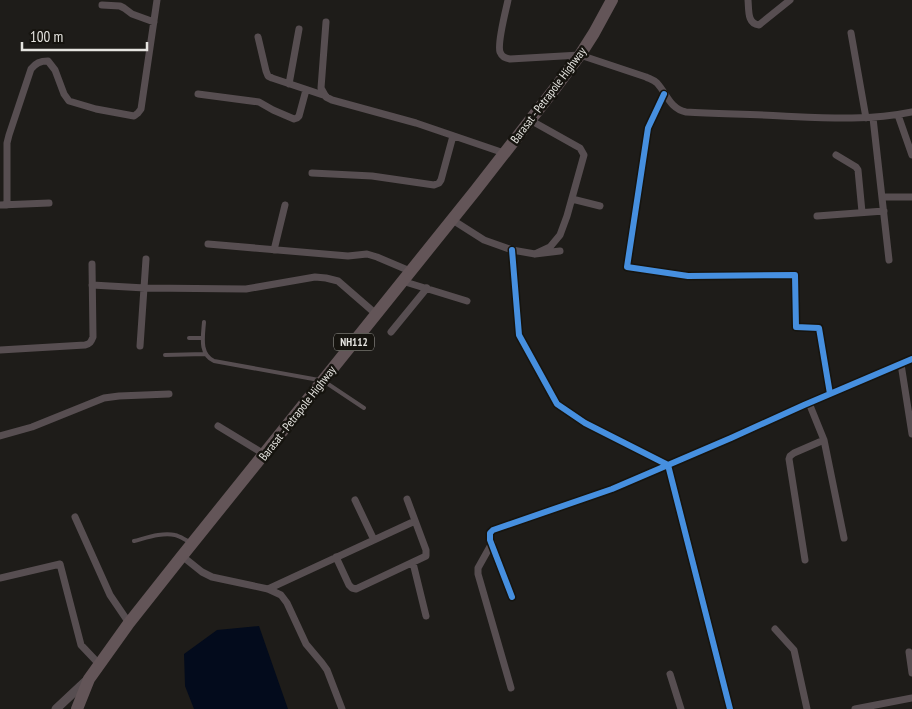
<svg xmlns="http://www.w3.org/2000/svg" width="912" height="709" font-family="'PT Sans Narrow',sans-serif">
<rect width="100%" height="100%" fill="#1e1c19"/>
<!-- water -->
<path fill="#030b1c" d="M259,626L288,709H194L185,686L184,654L217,630Z"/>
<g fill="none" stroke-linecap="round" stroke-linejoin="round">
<!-- service -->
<path stroke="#574e51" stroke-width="4" d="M204,322C203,336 199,354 214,361L319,380
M189,338H203
M165,355L205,354
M325,382L364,408
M134,541C146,538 162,532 175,535C180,536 185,540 190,542"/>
<!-- minor -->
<path stroke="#574e51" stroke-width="7" d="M508,0C506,10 497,43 500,52C502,57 505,58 510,59L580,55L646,77C650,79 654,80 657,83C667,94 670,109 686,112C718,114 750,114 782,116C825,118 869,121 912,112
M748,0C749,10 747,24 759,25L790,0
M102,5L120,6L124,8L132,14L154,22
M326,22L321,88L326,97L332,100L416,123L504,153
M851,33L866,118
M258,37L266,71L268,76L272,78L326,96
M289,84L299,29
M198,94L259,102L273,110L294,119L297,118L299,116L306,90
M664,94L648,128L627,267L688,276L795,275L796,327L819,328L830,394
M898,115L912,155
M873,118L889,260
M530,120L580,148L584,155L567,216L560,235L550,247L535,254
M836,155L856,167L858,170L862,212
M312,173L372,176L434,185L439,183L441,180L453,136
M882,197H912
M572,199L600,206
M0,205L49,203
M7,205V143L9,135L31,69C36,63 40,61 48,61L55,70L64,94L69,101L96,109L134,116L138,113L141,109L157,0
M817,216L884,211
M451,219L484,240L512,250L535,254L560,251
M208,244L348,256L367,254L377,257L410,271
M274,250L285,205
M512,250L519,335L557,404L585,423L668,465L730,709
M402,281L467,301
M92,285L145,288L246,289L315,277L326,278L338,281L376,314
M391,332L427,288
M140,346L146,259
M0,350L85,345C90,344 91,342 93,337L92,264
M901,364L912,434
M218,426L264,454
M0,436L32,427L104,398L119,396L169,394
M824,440L844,538
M355,500L374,540
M75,517L110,595L129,623
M492,543L478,568V574L511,688
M182,556L202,572L212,577L268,589L281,595L287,603L306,644L322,663L327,670L342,709
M336,557L349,585L352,588L356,589L426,556V550L407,499
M805,560L789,459L790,456L794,453L824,440L809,403
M413,563L426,616
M0,578L60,564L81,645L99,664
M268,589L415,521
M512,597L490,540V533L493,530L612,489L731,438L804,405L912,359
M775,629L794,650L807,709
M909,652L912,673
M670,674L681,709
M855,709L912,698"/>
<!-- tertiary -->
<path stroke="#574e51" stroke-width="9" d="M56,709L87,680"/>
<!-- trunk -->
<path stroke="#635558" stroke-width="12" d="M77,709L89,679L129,623L182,556L475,191L556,87L580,55L594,33L612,0"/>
<defs>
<path id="cycleway" d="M664,94L648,128L627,267L688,276L795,275L796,327L819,328L830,394
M512,250L519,335L557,404L585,423L668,465L730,709
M512,597L490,540V533L493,530L612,489L731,438L804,405L912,359"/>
</defs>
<!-- cycleway casing -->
<use href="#cycleway" stroke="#16140f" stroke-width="9"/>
<!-- cycleway -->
<use href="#cycleway" stroke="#468fdf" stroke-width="6"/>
</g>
<g text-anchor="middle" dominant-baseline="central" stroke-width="5" stroke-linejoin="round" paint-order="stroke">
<!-- shield labels -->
<rect fill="#16140f" stroke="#a7a6a1" stroke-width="1" x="334" y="333.5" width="40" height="17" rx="4"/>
<g font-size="11" font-weight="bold" fill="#e5e4e0">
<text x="354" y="342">NH112</text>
</g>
<!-- street labels -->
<g font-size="12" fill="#e5e4e0" stroke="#16140f">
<text transform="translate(548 95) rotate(-53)">Barasat - Petrapole Highway</text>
<text transform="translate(297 413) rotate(-52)">Barasat - Petrapole Highway</text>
</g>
</g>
<!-- scale -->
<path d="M22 42v8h125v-8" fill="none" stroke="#e5e4e0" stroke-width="2.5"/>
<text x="30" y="42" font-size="15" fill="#e5e4e0" stroke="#16140f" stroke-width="4" paint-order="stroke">100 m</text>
</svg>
